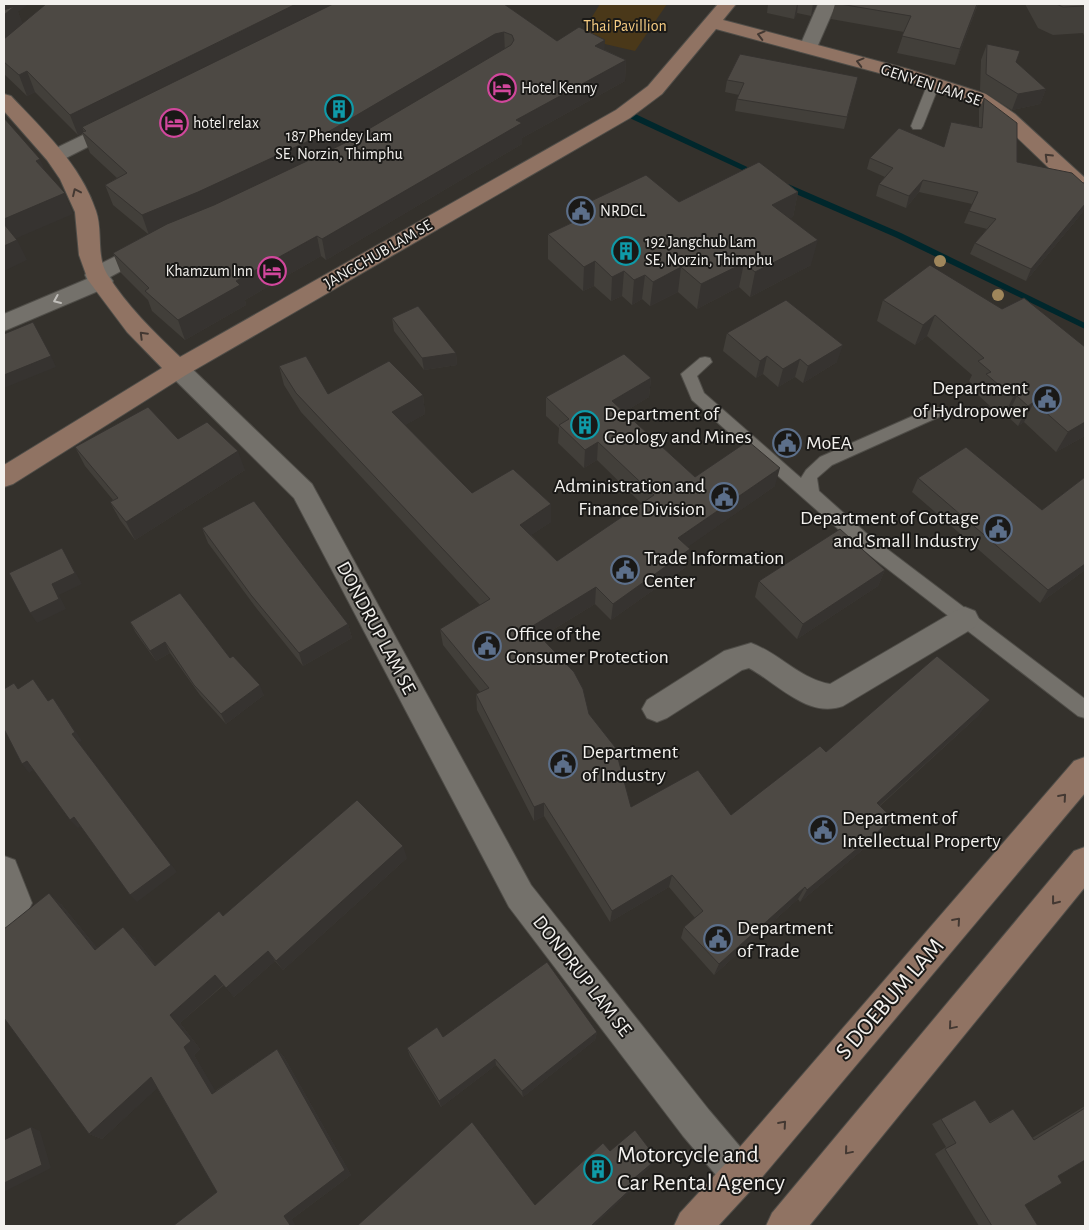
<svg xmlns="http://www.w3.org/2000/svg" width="1089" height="1230" font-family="'Alegreya Sans',sans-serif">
<rect width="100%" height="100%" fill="#34312c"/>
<!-- green -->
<path fill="#4a3819" d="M600,4H667L635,51L579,38Z"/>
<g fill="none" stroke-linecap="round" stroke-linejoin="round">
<!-- stream -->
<path fill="#00272c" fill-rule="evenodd" d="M623,111H629L762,174L761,176H755L623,115Z
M782,184H788L901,233L1085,323V329L895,237L782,188Z"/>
<defs>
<path id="lane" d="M934,79L940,83L923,126L921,129H913L911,126L928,83Z
M705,357L710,358L712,362L697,376L704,393L801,478L806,470L820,457L931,408H941L944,412L941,416L832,465L817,478L819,491L866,533L1085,699V718L1078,716L854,543L692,400L681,374L700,358Z"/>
<path id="street" d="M818,4H836L815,52H801L799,48Z
M118,118L125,120L128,124L125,128L62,160L55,162L48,160L45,156L48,152Z
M150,239L158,241L161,246L158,251L110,277L113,281L110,286L4,331V314L87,279L85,275L88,270Z
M178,361L186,363L312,484L531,885L709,1110L753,1162L758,1175L753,1188L740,1193L727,1188L683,1136L509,907L294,498L170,375L166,369L170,363Z
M965,607L975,611L979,619L975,627L843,706C808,719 777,683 749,668L742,670L667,718L657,722L647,718L642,709L647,700L724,651L751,643C779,653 800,679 830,684L955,611Z
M4,856L15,860L32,903L15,937L4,942Z"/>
<path id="secondary" d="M718,4H736L723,20L908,69L986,94L1015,114L1085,178V194L1078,193L1049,168L1001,122L972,102L894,77L716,29L662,94L630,118L186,375L13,484L4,487V465L162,368L127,332L88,280L79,255L75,212L60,179L47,160L4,111V94L11,96C43,130 81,165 96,211C103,231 96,256 107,274C127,306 154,332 180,357L616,110L648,86Z
M1085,757V793L753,1188L718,1226H674L680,1213L727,1162L1074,761Z
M1085,847V887L809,1226H766L772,1213L1074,851Z"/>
</defs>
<!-- lane casing -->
<use href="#lane" stroke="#4f4d48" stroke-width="2"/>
<!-- street casing -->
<use href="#street" stroke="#4f4d48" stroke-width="2"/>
<!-- secondary casing -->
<use href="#secondary" stroke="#4f4d48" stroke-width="2"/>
<!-- lane -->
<use href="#lane" fill="#74716b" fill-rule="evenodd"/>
<!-- street -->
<use href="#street" fill="#74716b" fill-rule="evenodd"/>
<!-- secondary -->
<use href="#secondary" fill="#907363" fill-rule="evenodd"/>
</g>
<!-- trees -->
<g fill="#9f865b">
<circle cx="940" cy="261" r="6"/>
<circle cx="998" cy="295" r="6"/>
</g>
<!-- wall -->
<path fill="#423f3a" d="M4,4L18,12L22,23L508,7L557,41L605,50L626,60L625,81L522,138V144L326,260L321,256L245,300L246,305L185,340L152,311L148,300L121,273L113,253L148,234L113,205L105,185L117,178L90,153L82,133L78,135L35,92L27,96L4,74Z
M768,4H817L811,16L797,13L794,19L767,13Z
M835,4H978L955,65L897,53L904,32L831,19Z
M1025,4H1085V38L1083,33L1053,35L1038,28Z
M987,44L1016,62L1046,89L1040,104L1012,110L980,90L981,60Z
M858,77L844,129L735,111L737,99L739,95L725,92L727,80Z
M984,98L1017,162L1085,183V206L1082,213L1026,281L970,254L975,243L987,229L964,223L972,204L919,192L906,208L876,196L879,184L885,177L867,169L870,158L944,147L951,122L979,127V109Z
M798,192L793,217L789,218L811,265L750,297L739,287L697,309L678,292L650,306L642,299L632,305L622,296L611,301L594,286L583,291L548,259V234L571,223L572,210Z
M883,300L1002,309L1085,347V436L1056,452L1024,422L1018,426L1007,416L1003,418L977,394L979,390L969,381L972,375L927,336L915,345L877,321Z
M392,318L456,353L457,365L424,370L394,331Z
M727,333L837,362L803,383L795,377L778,387L763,374L756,378L723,351Z
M279,366L328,394L423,395L425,414L405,425L472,493L551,522L531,535L557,561L642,504L597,460L584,468L558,443L559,428L546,416V397L651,378L649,397L624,412L695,477L775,486L687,547L686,567L611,620L595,604L541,637L589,714L631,807L731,815L826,752L979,715L880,806L893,819L884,832L800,902L798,899L714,975L681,938L684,927L695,918L669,887L610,922L544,816L534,821L477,710L476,694L480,692L443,645L440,629L480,605L301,412L284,385Z
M178,439L245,470L135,540L120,520L110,502L113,500L85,466L75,447Z
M1085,477V570L1040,603L912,492L918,478L1042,510Z
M202,528L348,624L352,638L303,666L257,609L208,543Z
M885,570L878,586L797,639L755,597L759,581Z
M130,622L264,695L226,724L200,695L170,653L156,661L136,633Z
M407,858L283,970L275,961L234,997L224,985L180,1023L200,1049L194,1055L215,1091L277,1049L284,1057L351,1175L292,1219L217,1192L157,1088L102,1139L89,1134L61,904L97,948L134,937L156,965L223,916Z
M597,1032L595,1040L523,1097L496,1065L441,1107L410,1056L407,1048L443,1037Z
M975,1100L989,1122L1013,1109L1032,1138L1085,1106V1160L1058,1176L1025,1205L1038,1226H979L935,1154L946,1147L932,1124Z"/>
<!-- shaded-wall -->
<path fill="#363330" d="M4,4H29L18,12L24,26L4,43Z
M296,4H341L82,127L84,132L78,135L70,115Z
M797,4H798L797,13L794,19Z
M813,4H817L811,16Z
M977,4L975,11L955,65L960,49Z
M504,32L505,52L332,152L149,235L142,215L495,34Z
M605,40L604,60L595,46Z
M626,60L625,81L522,138V144L326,260L322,239L516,120Z
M27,71L35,92L27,96L19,75Z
M1046,89L1040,104L1012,110L1018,94Z
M40,159L49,180L36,161Z
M923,180L919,192L906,208L909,196Z
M798,192L793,217L767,230L772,205Z
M65,193L73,214L10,241L4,227V219Z
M1085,204V206L1082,213L1026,281L1031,269Z
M317,236L321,256L245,300L246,305L185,340L178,320L236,281Z
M17,240L27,260L4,271V246Z
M818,240L811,265L750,297L755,272Z
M595,261L594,286L583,291L584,267Z
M744,263L739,287L697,309L701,284Z
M681,267L678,292L650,306L653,282Z
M624,271L622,296L611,301L612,277Z
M645,275L642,299L632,305L634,280Z
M935,315L927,336L915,345L923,325Z
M843,345L837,362L803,383L808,366Z
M456,353L457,365L424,370L422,358Z
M51,356L56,367L4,388V375Z
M767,356L763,374L756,378L760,361Z
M800,359L795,377L778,387L783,369Z
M651,378L649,397L611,420L612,401Z
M423,395L425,414L395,431L392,412Z
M1017,396L1007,416L1003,418L1013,397Z
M1034,402L1024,422L1018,426L1028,406Z
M1085,422V436L1056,452L1068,432Z
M598,442L597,460L584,468L585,450Z
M238,451L245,470L135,540L126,522Z
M780,468L775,486L675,556L678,538Z
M551,504V522L521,542L520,525Z
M62,548L82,584L59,595L66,609L37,623L30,613L52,584Z
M690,549L686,567L611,620L613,604Z
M1085,564V570L1040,603L1048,590Z
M885,570L878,586L797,639L803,624Z
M596,587L595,604L531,643V627Z
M348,624L352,638L303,666L299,653Z
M165,642L170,653L156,661L150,651Z
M260,685L264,695L226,724L221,714Z
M53,698L60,707L82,741L79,742L177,872L137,902L130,895Z
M990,700L979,715L868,816L877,803Z
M27,761L35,769L29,773L22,764Z
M544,803V816L534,821V807Z
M74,817L81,825L78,828L70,820Z
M893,819L884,832L800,902L807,890Z
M403,846L407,858L283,970L276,961Z
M672,875L669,887L610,922L612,911Z
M805,887L798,899L714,975L719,964Z
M49,893L61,904L107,960L95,950Z
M123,927L134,937L165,975L155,966Z
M268,951L275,961L234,997L226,988Z
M215,975L224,984L180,1023L200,1049L194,1055L221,1100L212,1094L184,1047L170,1015Z
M597,1032L595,1040L523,1097L522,1091Z
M277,1049L284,1057L351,1175L292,1219L296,1226H288L284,1216Z
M495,1059L496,1065L441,1107L439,1101Z
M151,1077L162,1084L102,1139L89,1134Z
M31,1127L40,1131L51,1168L4,1192V1183Z
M657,1159L653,1165L629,1186L632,1180Z
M635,1185L632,1190L594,1226H591Z"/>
<!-- building -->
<path fill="#4d4944" stroke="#363330" d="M46,4H296L70,115L27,71L19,75L4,62V39Z
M333,4H504L557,41L579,27L605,40L595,46L626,60L516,120L522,123L322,239L317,236L236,281L240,285L178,320L145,291L149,288L113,253L167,224L214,205L345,143L511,45L514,40L512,35L504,32L495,34L328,132L198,192L142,215L105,185L127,173L82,132L86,131L82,127Z
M840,4H977L960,49L902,36L911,16Z
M1056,4H1085V6L1063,7Z
M15,6L4,15V10Z
M987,44L1020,51L1016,62L1046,89L1018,94L986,74Z
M740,54L858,77L847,117L737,99L744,83L727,80Z
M984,98L1017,123V162L1072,173L1083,183H1085V204L1031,269L975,243L996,219L969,211L978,192L923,180L909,196L879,184L893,168L870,158L899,128L944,147L951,122L982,128Z
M4,118L40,159L36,161L65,193L4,219Z
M759,162L798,192L772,205L818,240L755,272L744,263L701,284L681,267L653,282L645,275L634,280L624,271L612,277L595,261L584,267L548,234L582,218L572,210L646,175L679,202Z
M4,224L17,240L4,246Z
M930,265L1002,309L1024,298L1085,347V422L1068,432L1034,402L1028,406L1017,396L1013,397L986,374L991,372L978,361L984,358L935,315L923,325L883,300Z
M786,300L843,345L808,366L800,359L783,369L767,356L760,361L727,333Z
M418,306L456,353L422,358L392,318Z
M33,322L51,356L4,375V334Z
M624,354L651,378L612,401L695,477L748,441L780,468L678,538L690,549L613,604L596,587L531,627L574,672L583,689L589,714L615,747L631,807L698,770L731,815L820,746L826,752L937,656L990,700L877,803L893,819L807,890L805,887L719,964L684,927L703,911L672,875L612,911L544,803L534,807L476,694L489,688L440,629L490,599L296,393L279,366L306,356L328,394L389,361L423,395L392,412L472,493L513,469L551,504L520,525L557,561L654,495L598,442L585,450L559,425L569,419L546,397Z
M148,407L178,439L207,422L238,451L126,522L110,502L118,498L75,447Z
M966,447L1042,510L1085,477V564L1048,590L918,478Z
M254,501L348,624L299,653L251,595L202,528Z
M840,529L885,570L803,624L759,581Z
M62,548L75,573L52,584L59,599L30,613L9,573Z
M180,593L230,658L233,656L260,685L221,714L194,685L165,642L150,651L130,622Z
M33,679L48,701L53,698L75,732L72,734L171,865L130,895L74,817L70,820L27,761L22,764L4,729V689L14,683L18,689Z
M357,800L403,846L276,961L268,951L226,988L215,975L170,1015L191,1041L184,1047L212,1094L277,1049L345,1170L284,1216L290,1225L288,1226H173L217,1192L151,1077L89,1134L4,1018V929L49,893L95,950L123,927L155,966L219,911L223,916Z
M547,962L597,1032L522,1091L495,1059L439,1101L407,1048L437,1027L443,1037Z
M975,1100L990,1123L1013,1109L1034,1140L1085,1108V1160L1058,1176L1062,1183L1025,1205L1038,1226H992L945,1149L956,1143L941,1119Z
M472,1122L535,1205L603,1143L610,1151L635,1130L657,1159L632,1180L635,1185L591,1226H357Z
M31,1127L42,1165L4,1183V1140Z"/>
<!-- one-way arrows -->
<defs><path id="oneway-chevron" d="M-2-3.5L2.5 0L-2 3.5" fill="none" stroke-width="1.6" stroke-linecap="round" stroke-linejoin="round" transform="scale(1.25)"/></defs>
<g stroke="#433832">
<use href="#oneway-chevron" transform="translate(761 35) rotate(-165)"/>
<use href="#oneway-chevron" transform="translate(860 62) rotate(-165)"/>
<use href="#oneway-chevron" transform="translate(1048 157) rotate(-136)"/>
<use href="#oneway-chevron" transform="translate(76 192) rotate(-115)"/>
<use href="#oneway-chevron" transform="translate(143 335) rotate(-135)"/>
<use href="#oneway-chevron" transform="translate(1063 797) rotate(-49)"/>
<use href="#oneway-chevron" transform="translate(1055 901) rotate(128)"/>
<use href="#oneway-chevron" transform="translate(957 921) rotate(-49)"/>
<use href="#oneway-chevron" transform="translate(952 1026) rotate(130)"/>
<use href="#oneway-chevron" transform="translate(783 1124) rotate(-49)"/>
<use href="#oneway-chevron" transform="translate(848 1151) rotate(130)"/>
</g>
<use stroke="#c0beba" href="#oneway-chevron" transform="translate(57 300) rotate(157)"/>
<!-- icons -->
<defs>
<symbol id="hotel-ring" viewBox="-11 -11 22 22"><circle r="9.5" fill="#1a1917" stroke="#d1479c" stroke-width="1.5"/><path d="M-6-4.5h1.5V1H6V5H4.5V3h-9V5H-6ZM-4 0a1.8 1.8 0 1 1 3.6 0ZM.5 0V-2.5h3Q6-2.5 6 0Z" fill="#d1479c"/></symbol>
<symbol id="building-ring" viewBox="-11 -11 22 22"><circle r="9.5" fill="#1a1917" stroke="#0f9aa8" stroke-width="1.5"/><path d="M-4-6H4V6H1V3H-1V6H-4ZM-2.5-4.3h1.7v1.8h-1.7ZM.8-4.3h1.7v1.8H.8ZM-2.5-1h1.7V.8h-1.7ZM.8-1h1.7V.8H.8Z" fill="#0f9aa8"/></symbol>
<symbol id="civic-ring" viewBox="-11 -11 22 22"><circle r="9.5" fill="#1a1917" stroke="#5c6f8a" stroke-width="1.5"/><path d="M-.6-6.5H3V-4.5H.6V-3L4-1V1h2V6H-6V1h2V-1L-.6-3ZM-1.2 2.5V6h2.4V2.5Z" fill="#5c6f8a"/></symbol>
</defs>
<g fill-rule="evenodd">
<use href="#hotel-ring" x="486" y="72" width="32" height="32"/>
<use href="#building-ring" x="323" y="93" width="32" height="32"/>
<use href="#hotel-ring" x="158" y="107" width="32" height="32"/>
<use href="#civic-ring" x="565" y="195" width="32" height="32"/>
<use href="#building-ring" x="610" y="235" width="32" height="32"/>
<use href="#hotel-ring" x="256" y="255" width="32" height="32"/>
<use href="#civic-ring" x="1031" y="383" width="32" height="32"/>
<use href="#building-ring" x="569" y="409" width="32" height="32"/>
<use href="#civic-ring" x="771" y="427" width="32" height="32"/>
<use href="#civic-ring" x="708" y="481" width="32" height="32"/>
<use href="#civic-ring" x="982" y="513" width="32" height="32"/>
<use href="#civic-ring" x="609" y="554" width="32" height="32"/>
<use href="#civic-ring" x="471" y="630" width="32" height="32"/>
<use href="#civic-ring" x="547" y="748" width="32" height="32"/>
<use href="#civic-ring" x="807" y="814" width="32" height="32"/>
<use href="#civic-ring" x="702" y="923" width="32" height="32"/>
<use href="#building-ring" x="582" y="1153" width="32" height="32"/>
</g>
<g text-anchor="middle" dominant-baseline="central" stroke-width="4" stroke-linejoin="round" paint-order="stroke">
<!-- far-park labels -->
<g font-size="16" fill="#f6cc82" stroke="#1a1917">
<text x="625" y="26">Thai Pavillion</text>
</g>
<!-- far-street labels -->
<g font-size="16" fill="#f3f1ee" stroke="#1a1917">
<text transform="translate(931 85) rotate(18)">GENYEN LAM SE</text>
<text transform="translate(378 254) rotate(-30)">JANGCHUB LAM SE</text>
</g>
<!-- far-poi labels -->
<g font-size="16" fill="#f3f1ee" stroke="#1a1917" text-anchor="start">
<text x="521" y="88">Hotel Kenny</text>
<text x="193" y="123">hotel relax</text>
<text x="339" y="136" text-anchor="middle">187 Phendey Lam<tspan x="339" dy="18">SE, Norzin, Thimphu</tspan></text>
<text x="600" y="211">NRDCL</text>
<text x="645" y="242">192 Jangchub Lam<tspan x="645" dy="18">SE, Norzin, Thimphu</tspan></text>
<text x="253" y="271" text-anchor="end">Khamzum Inn</text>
</g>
<!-- poi labels -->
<g font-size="20" fill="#f3f1ee" stroke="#1a1917" text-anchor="start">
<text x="1028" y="388" text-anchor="end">Department<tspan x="1028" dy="23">of Hydropower</tspan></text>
<text x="604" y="414">Department of<tspan x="604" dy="23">Geology and Mines</tspan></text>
<text x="806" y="443">MoEA</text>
<text x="705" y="486" text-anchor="end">Administration and<tspan x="705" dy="23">Finance Division</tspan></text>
<text x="979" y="518" text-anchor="end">Department of Cottage<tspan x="979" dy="23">and Small Industry</tspan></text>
<text x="644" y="558">Trade Information<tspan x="644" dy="23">Center</tspan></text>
<text x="506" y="634">Office of the<tspan x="506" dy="23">Consumer Protection</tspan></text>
<text x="582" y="752">Department<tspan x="582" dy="23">of Industry</tspan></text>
<text x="842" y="818">Department of<tspan x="842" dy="23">Intellectual Property</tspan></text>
<text x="737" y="928">Department<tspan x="737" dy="23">of Trade</tspan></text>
</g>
<!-- street labels -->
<g font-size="20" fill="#f3f1ee" stroke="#1a1917">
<text transform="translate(376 628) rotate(62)">DONDRUP LAM SE</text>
<text transform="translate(582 976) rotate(52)">DONDRUP LAM SE</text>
</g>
<!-- near-street labels -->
<g font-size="24" fill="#f3f1ee" stroke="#1a1917">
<text transform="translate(890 999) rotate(-49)">S DOEBUM LAM</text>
</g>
<!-- near-poi labels -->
<g font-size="24" fill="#f3f1ee" stroke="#1a1917" text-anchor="start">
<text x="617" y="1155">Motorcycle and<tspan x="617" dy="28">Car Rental Agency</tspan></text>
</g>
</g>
<!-- border -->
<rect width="1089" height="1230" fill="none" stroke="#f3f1ee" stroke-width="10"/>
</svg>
